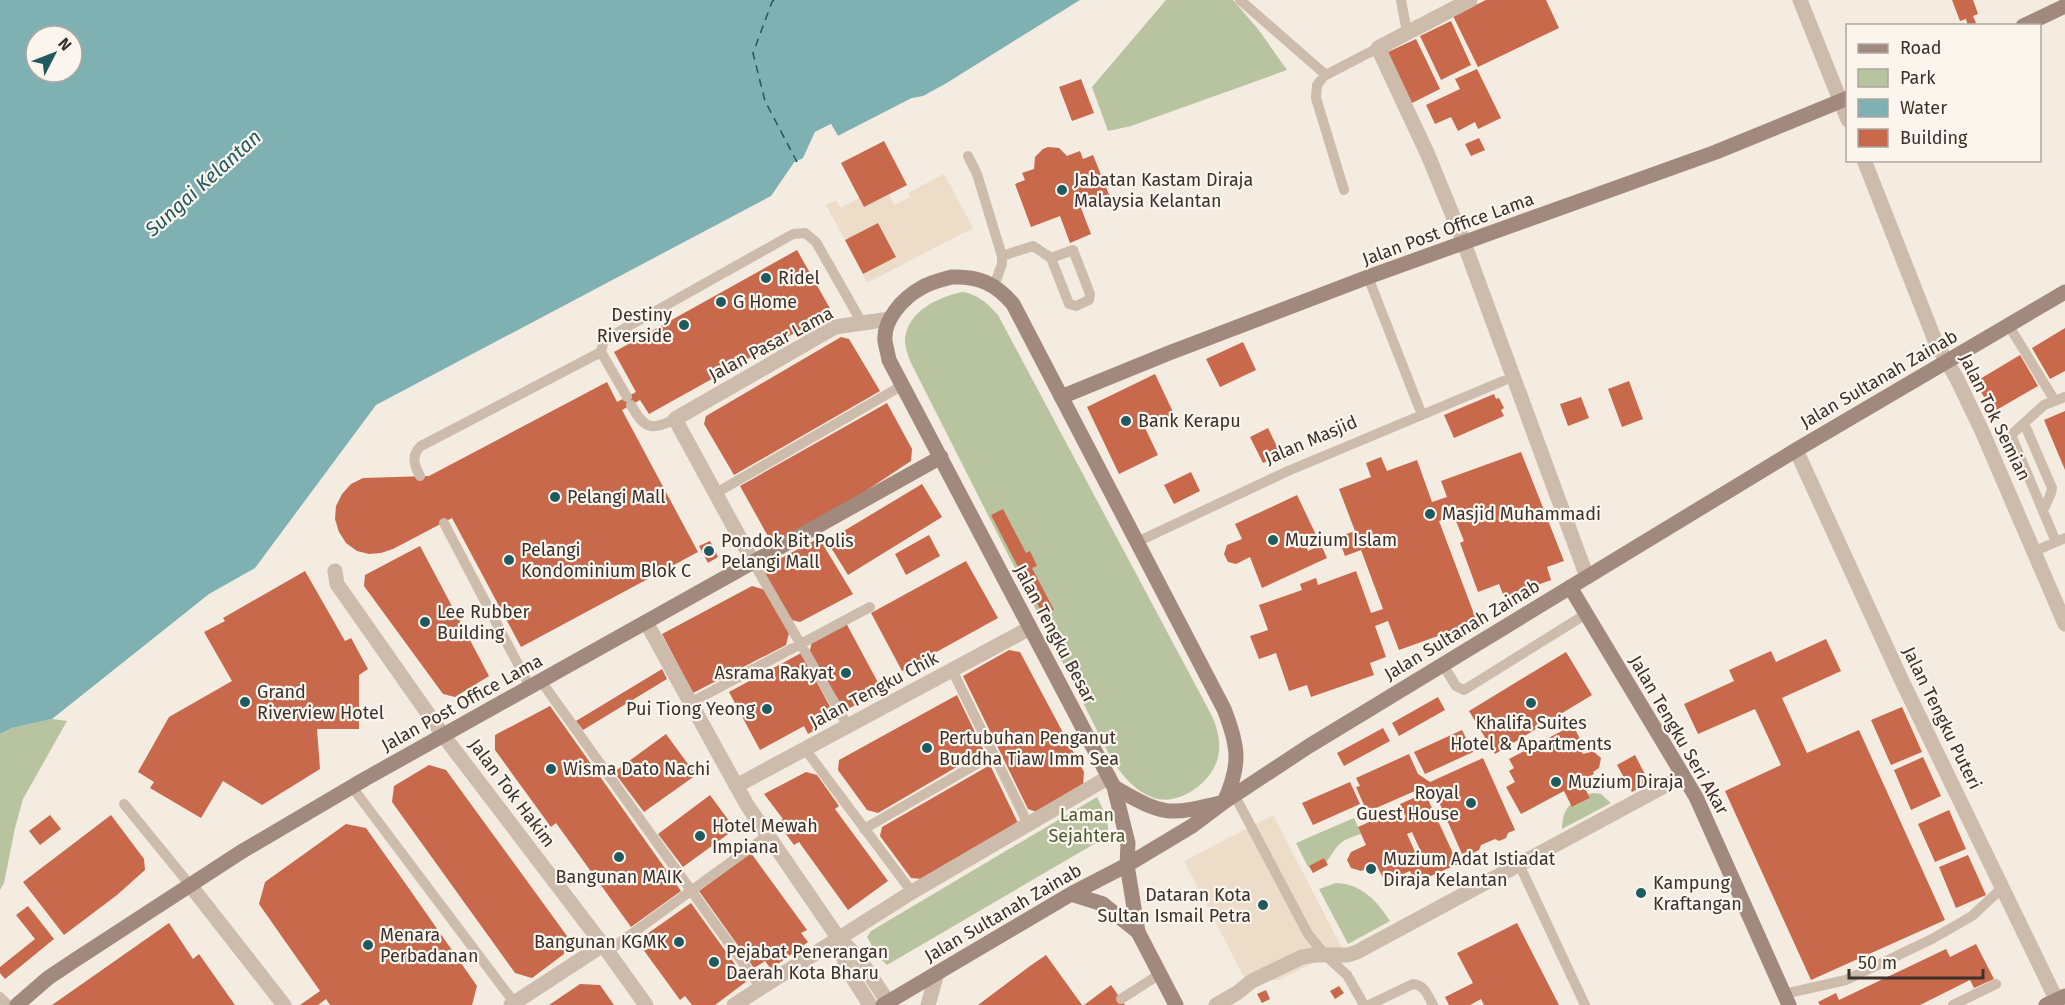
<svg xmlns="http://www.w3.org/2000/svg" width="2065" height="1005" font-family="'Fira Sans',sans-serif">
<rect width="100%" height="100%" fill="#f4ebe1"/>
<!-- green -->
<path fill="#b8c4a0" d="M1166,0H1233L1258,29L1287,70L1131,126L1108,131L1092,87Z
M963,292C979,295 987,303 998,315L1212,716C1218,730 1222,746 1217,761C1209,784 1179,806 1154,798C1136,792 1124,777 1113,762L910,361C907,352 903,343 906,333C912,309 941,296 963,292Z
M52,719L67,721L23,799L15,828L4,883L0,890V734L12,728Z
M1594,793L1601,794L1611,803L1562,829C1562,820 1564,810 1571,804L1573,807L1590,798L1588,794Z
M1097,797C1103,810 1112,823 1106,837L887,965L878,956L867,937L871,931Z
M1354,818L1361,834C1338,841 1339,844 1326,863L1324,858L1308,867L1296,843Z
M1336,883C1362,884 1377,901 1390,921L1348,944L1319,889Z"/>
<!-- plaza -->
<path fill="#ecdcc8" d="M944,174L973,228L867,283L863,274L896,256L879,223L845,240L826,205L836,200L841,208L859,198L864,207L889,194L894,205L910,197L908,193Z
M1273,815L1342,948L1279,980H1266L1250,989L1184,861Z"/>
<!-- water -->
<path fill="#7fb0b2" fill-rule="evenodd" d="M0,0H1080L945,84L923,96L912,98L838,136L831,124L815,132L803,159L793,164L771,196L376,405L255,568L209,594L52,719L12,728L0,734ZM36,36H72V72H36Z"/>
<!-- pier -->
<path fill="#f4ebe1" d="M912,98L913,101L839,139L835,138L830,128L817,134L805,160L795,167L793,163L803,158L815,132L831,124L838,136Z"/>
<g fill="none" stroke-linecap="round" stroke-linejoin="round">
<!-- ferry -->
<path stroke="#1f5a5e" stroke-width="1.5" stroke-dasharray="8 6" stroke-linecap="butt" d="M774,0L772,2L753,53L765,101L797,162"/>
</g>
<!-- building -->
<path fill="#c8694b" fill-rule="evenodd" d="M1486,0H1546L1559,28L1478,67L1453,16Z
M1952,0H1973L1978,14L1973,16L1976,23L1968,26L1966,19L1960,21Z
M1451,21L1471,65L1441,80L1420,36Z
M1416,39L1440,89L1412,103L1388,52Z
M1477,69L1501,118L1478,129L1475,122L1458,131L1451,117L1435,124L1426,105L1460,89L1455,79Z
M1081,79L1094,113L1072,121L1059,87Z
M1479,138L1485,150L1471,156L1465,144Z
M884,141L907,185L864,207L841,163Z
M1048,147L1059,148L1067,156L1080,151L1083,159L1093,155L1110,197L1081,208L1091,234L1070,243L1060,216L1031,227L1015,184L1025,180L1022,173L1034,169L1035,157L1043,149Z
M878,223L896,257L863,274L845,240Z
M797,250L832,312L649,414L640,400L622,410L698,552L521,647L452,518L393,549L381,553L369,554L357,551L346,543L339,532L335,519L336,506L342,494L351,484L363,478L429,476L607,382L617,402L636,392L614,352Z
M2065,328V371L2050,379L2032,348Z
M841,337L849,339L880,391L734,475L704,424L706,416Z
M1243,342L1256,370L1220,387L1206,359Z
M2020,355L2038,386L1993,412L1975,382Z
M1155,374L1174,414L1145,428L1158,455L1119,474L1087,407Z
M1629,381L1643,419L1622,427L1608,389Z
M1494,394L1496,399L1499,398L1504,408L1501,410L1504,416L1454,438L1444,415Z
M1581,397L1589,418L1568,426L1560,404Z
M887,403L912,449L911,461L858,496L777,541L769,538L740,486Z
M2065,411V470L2044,420Z
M1268,428L1281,455L1263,463L1250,437Z
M1521,452L1564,561L1547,567L1551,580L1504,597L1499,584L1478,592L1460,543L1464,541L1454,516L1439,521L1477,622L1399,650L1388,621L1375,626L1386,657L1370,663L1374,675L1311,697L1307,685L1289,691L1276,653L1259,659L1250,636L1268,630L1259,605L1302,590L1300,584L1316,578L1318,585L1356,571L1371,613L1383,609L1361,550L1345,556L1338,537L1355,531L1339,489L1371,477L1366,463L1381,457L1387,471L1417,460L1432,502L1447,497L1441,481Z
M1191,472L1200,491L1174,504L1164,485Z
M922,484L942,517L848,575L827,541Z
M1297,495L1317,537L1304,542L1308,551L1321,545L1327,558L1262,588L1250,557L1236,564L1228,562L1224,554L1227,545L1242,539L1235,524Z
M1003,509L1026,553L1030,551L1037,566L1032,568L1054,610L1043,615L991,515Z
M929,535L940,556L906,575L895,554Z
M819,538L853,594L800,622L787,619L764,576L768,565Z
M710,541L718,557L708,563L699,546Z
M420,546L489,676L455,697L443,694L364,586L365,575Z
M966,561L998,618L902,671L871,613Z
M305,571L345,641L351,638L368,669L359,675V729H317L320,769L262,805L223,781L201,818L150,788L154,782L138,772L169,717L232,681L204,632L225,621L223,618Z
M752,586L766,590L789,633L786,645L693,693L662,634Z
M846,623L882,690L848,709L837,704L809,655L812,641Z
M1826,639L1841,671L1782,698L1807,753L1859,730L1945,920L1811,980L1725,791L1781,765L1755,709L1698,734L1684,704L1734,681L1729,670L1771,651L1776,662Z
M1009,650L1020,652L1084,772L1083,786L1040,813L1028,809L963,676Z
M1566,652L1592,695L1495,754L1469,711Z
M801,653L834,714L831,721L808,734L804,726L760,750L729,692Z
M662,669L667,679L583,730L576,721Z
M957,695L984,751L878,813L867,810L838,770L839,760Z
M1438,697L1445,710L1399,736L1392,723Z
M550,706L681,891L631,927L556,823L551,827L495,750V735Z
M1902,707L1922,752L1891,765L1871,720Z
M1573,725L1582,743L1578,745L1583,754L1593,751L1601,758L1599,768L1593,772L1594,774L1581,781L1590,798L1572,807L1564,791L1521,814L1506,787L1515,782L1509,771L1514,768L1509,759Z
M1383,728L1390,741L1344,766L1337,753Z
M1462,730L1473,752L1425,774L1414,752Z
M666,734L696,775L644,812L614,772Z
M1409,754L1418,774L1430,782L1483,758L1515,830L1508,833L1506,838L1499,841L1495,839L1481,845L1479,850L1473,853L1469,851L1462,854L1436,795L1424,787L1367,812L1356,787L1360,786L1356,778Z
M1635,755L1649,782L1632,792L1617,765Z
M1923,757L1941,796L1911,810L1894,770Z
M429,765L446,770L567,936L564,954L532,978L515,973L392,802L394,786Z
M990,765L1018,823L922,879L911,878L880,836L882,827Z
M806,772L817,775L839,806L835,809L888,881L848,910L799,842L794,845L777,822L783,819L764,794Z
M1350,782L1360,804L1313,825L1302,803Z
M1425,793L1458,864L1415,883L1410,871L1385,882L1376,864L1361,871L1351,868L1347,860L1351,852L1366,845L1358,827L1396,810L1400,820L1406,817L1400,804ZM1412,832L1426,863L1421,865L1407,834Z
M710,795L735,829L683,867L658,834Z
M1949,810L1966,849L1935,862L1918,824Z
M50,815L61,829L40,845L29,831Z
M111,815L144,859L145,870L117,895L64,935L23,882Z
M346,824L366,828L410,890L477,986L472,1005H330L326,999L318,1005H300L320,991L259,904L265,882Z
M751,853L807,930L801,933L808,942L771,969L765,961L754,968L699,891Z
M1968,855L1986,895L1956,908L1939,867Z
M1324,858L1328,865L1313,873L1309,866Z
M691,903L747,981L715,1005H692L685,996L680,1000L637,941Z
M28,906L54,939L5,979L0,973V967L35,939L16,915Z
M169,923L193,959L199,954L235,1005H52Z
M1517,923L1559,1005H1484L1481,999L1470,1005H1449L1445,997L1473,983L1457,953Z
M1976,944L1994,979L1974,988L1970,980L1920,1005H1820L1818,1002L1836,993L1839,1000L1946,949L1950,957Z
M1046,955L1082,1005H978L1030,966Z
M580,984L600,985L614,1005H549Z
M1111,985L1125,1005H1084Z
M1339,986L1344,993L1335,999L1330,991Z
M1266,990L1270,999L1262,1003L1257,994Z"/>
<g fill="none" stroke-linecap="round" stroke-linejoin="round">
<!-- lane -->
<path stroke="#cdbbac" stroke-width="10" d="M1240,0L1326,75
M1401,0L1407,32
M968,156L977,174L1002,256V264L994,286
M1344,190L1316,98L1317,85L1324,76L1378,48
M1002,256L1033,246L1051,258L1069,304L1076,306L1089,300L1090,294L1073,250L1051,258
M1368,277L1422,415
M2009,326L2055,401
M627,397L601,352L604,340L793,234L805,233L816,242L862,323
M631,405C644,428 651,432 675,419
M2024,423L2052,488L2051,493L2043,511
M420,476C414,465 411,455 421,446L601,352
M716,493L903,385
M444,523L530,687
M1137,542L1288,471L1503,381
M2056,542L2011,435L2044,405L2065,397
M2035,551L2065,538
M753,562L848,726
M1443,665L1456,686L1464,690L1586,614
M952,670L1028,824
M541,681L761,988
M690,703L870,607
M805,749L912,892
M352,787L516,1005
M1235,796L1308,934L1325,955L1347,975L1364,1005
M124,804L190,885
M864,829L994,754
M1519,864L1585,1005
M608,951L768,835
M1784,994L1846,980L1932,939L1972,916L2002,888
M0,997L8,1005
M1121,999L1160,974
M1369,1005L1413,984C1425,985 1428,996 1433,1005
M1953,1005L1996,984"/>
<!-- street -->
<path stroke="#cdbbac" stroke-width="15" d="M1470,0L1378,48L1428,155L1464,243L1587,577
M1800,0L1848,120
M1864,160L1936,343L1957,379L1982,431L2065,624
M1796,450L1901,679L2059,1005
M753,562L675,419L835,327L890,319
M335,571L337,584L443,735L603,945L646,1005
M646,622L747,805L839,939L858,957L890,1005
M736,786L1030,628
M190,885L284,1005
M839,939L846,967L870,1005
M511,1005L603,945
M734,1005L912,892L1109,777
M928,1005L937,973
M1216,1005L1237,993L1252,981L1302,957L1315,955H1348L1357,952L1683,776"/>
<!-- secondary -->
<path stroke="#a18a7d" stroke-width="15" d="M2023,26L2065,6
M952,277C979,276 996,284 1013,304L1224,709C1239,747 1241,765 1224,802C1167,816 1164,816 1114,787L889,360C888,354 886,347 885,341C883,320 903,298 921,288C931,282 941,280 952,277Z
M1061,397L1169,353L1368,277L1716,152L1848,98
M1570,587L1696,797L1789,1005
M1114,787L1128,843L1127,865L1138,932L1176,1005
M1071,894L1103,904L1138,932
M17,1005L48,978L75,960L241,852L365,779L941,457
M883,1005L1071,894L1127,865L1192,826L1224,802L1309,746L1796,450L2065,292
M2046,1005L2065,996"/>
</g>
<!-- markers -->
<g fill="#1f5a5e" stroke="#fbf5ee" stroke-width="2">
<circle cx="1062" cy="190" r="6"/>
<circle cx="766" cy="278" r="6"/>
<circle cx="721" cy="302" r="6"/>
<circle cx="684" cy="325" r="6"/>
<circle cx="1126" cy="421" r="6"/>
<circle cx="555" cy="497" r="6"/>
<circle cx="1430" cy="514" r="6"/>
<circle cx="1273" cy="540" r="6"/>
<circle cx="709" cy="551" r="6"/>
<circle cx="509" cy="560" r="6"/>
<circle cx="425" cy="622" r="6"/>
<circle cx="846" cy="673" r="6"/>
<circle cx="245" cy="702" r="6"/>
<circle cx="1531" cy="703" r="6"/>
<circle cx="767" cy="709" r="6"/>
<circle cx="927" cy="748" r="6"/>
<circle cx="551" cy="769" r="6"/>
<circle cx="1556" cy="782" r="6"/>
<circle cx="1471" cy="803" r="6"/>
<circle cx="700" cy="836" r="6"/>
<circle cx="619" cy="857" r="6"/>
<circle cx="1371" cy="869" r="6"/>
<circle cx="1641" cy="893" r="6"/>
<circle cx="1263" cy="905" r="6"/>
<circle cx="679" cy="942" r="6"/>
<circle cx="368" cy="945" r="6"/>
<circle cx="714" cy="962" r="6"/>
</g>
<g text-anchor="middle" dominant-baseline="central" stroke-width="4.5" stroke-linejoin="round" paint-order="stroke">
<!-- poi labels -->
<g font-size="18" fill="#3b302b" stroke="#fbf5ee" text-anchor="start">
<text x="1074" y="180">Jabatan Kastam Diraja<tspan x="1074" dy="21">Malaysia Kelantan</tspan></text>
<text x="778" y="278">Ridel</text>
<text x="733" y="302">G Home</text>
<text x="672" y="315" text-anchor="end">Destiny<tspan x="672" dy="21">Riverside</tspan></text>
<text x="1138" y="421">Bank Kerapu</text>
<text x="567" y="497">Pelangi Mall</text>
<text x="1442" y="514">Masjid Muhammadi</text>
<text x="1285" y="540">Muzium Islam</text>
<text x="721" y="541">Pondok Bit Polis<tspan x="721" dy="21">Pelangi Mall</tspan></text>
<text x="521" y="550">Pelangi<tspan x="521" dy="21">Kondominium Blok C</tspan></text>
<text x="437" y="612">Lee Rubber<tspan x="437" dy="21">Building</tspan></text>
<text x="834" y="673" text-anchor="end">Asrama Rakyat</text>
<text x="257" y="692">Grand<tspan x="257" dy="21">Riverview Hotel</tspan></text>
<text x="755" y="709" text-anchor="end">Pui Tiong Yeong</text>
<text x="1531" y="723" text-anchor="middle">Khalifa Suites<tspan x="1531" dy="21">Hotel &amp; Apartments</tspan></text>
<text x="939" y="738">Pertubuhan Penganut<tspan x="939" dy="21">Buddha Tiaw Imm Sea</tspan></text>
<text x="563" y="769">Wisma Dato Nachi</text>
<text x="1568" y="782">Muzium Diraja</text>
<text x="1459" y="793" text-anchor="end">Royal<tspan x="1459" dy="21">Guest House</tspan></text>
<text x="712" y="826">Hotel Mewah<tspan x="712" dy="21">Impiana</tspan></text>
<text x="1383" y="859">Muzium Adat Istiadat<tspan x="1383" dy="21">Diraja Kelantan</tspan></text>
<text x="619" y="877" text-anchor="middle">Bangunan MAIK</text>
<text x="1653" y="883">Kampung<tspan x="1653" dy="21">Kraftangan</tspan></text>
<text x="1251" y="895" text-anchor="end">Dataran Kota<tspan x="1251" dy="21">Sultan Ismail Petra</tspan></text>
<text x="380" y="935">Menara<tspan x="380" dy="21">Perbadanan</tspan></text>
<text x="667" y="942" text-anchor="end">Bangunan KGMK</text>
<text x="726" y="952">Pejabat Penerangan<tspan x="726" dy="21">Daerah Kota Bharu</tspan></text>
</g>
<!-- street labels -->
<g font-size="18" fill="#3b302b" stroke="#fbf5ee">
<text transform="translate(1448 229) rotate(-20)">Jalan Post Office Lama</text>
<text transform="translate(771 344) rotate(-28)">Jalan Pasar Lama</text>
<text transform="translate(1879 379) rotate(-30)">Jalan Sultanah Zainab</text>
<text transform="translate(1995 417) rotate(64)">Jalan Tok Semian</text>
<text transform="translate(1311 440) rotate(-23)">Jalan Masjid</text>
<text transform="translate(1462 630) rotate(-31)">Jalan Sultanah Zainab</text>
<text transform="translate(1055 634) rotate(62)">Jalan Tengku Besar</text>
<text transform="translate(874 690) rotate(-28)">Jalan Tengku Chik</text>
<text transform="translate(462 703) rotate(-29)">Jalan Post Office Lama</text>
<text transform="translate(1942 718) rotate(64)">Jalan Tengku Puteri</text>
<text transform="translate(1679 735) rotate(60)">Jalan Tengku Seri Akar</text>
<text transform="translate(512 793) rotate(53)">Jalan Tok Hakim</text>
<text transform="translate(1003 913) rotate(-30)">Jalan Sultanah Zainab</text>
</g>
<!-- park labels -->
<g font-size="18" fill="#4a5a2e" stroke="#fbf5ee">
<text x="1087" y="815">Laman<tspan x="1087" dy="21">Sejahtera</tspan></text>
</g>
<!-- water labels -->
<g font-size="20" font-style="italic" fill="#1f5a5e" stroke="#fbf5ee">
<text transform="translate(203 183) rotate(-42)">Sungai Kelantan</text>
</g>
</g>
<!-- legend -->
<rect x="1846" y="24" width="195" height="138" fill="#fbf5ee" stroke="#aea6a0" stroke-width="1.5"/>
<rect x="1858" y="44" width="30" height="9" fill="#a18a7d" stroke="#aea6a0" stroke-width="1.5"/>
<text x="1900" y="54" font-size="18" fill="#3b302b">Road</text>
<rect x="1858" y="69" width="30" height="18" fill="#b8c4a0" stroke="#aea6a0" stroke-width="1.5"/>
<text x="1900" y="84" font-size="18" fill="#3b302b">Park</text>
<rect x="1858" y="99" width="30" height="18" fill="#7fb0b2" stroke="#aea6a0" stroke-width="1.5"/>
<text x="1900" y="114" font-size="18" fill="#3b302b">Water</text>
<rect x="1858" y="129" width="30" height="18" fill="#c8694b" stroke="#aea6a0" stroke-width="1.5"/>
<text x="1900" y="144" font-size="18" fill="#3b302b">Building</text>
<!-- north arrow -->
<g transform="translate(54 54) rotate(48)"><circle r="28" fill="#fbf5ee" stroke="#aea6a0" stroke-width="1.5"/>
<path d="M0-4.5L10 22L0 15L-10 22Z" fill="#1f5a5e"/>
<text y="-9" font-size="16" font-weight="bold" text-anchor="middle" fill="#3b302b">N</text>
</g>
<!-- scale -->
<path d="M1849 969v9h134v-9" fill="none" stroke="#3b302b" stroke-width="3"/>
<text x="1858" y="969" font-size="18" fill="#3b302b" stroke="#fbf5ee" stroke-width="4.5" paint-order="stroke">50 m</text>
</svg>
